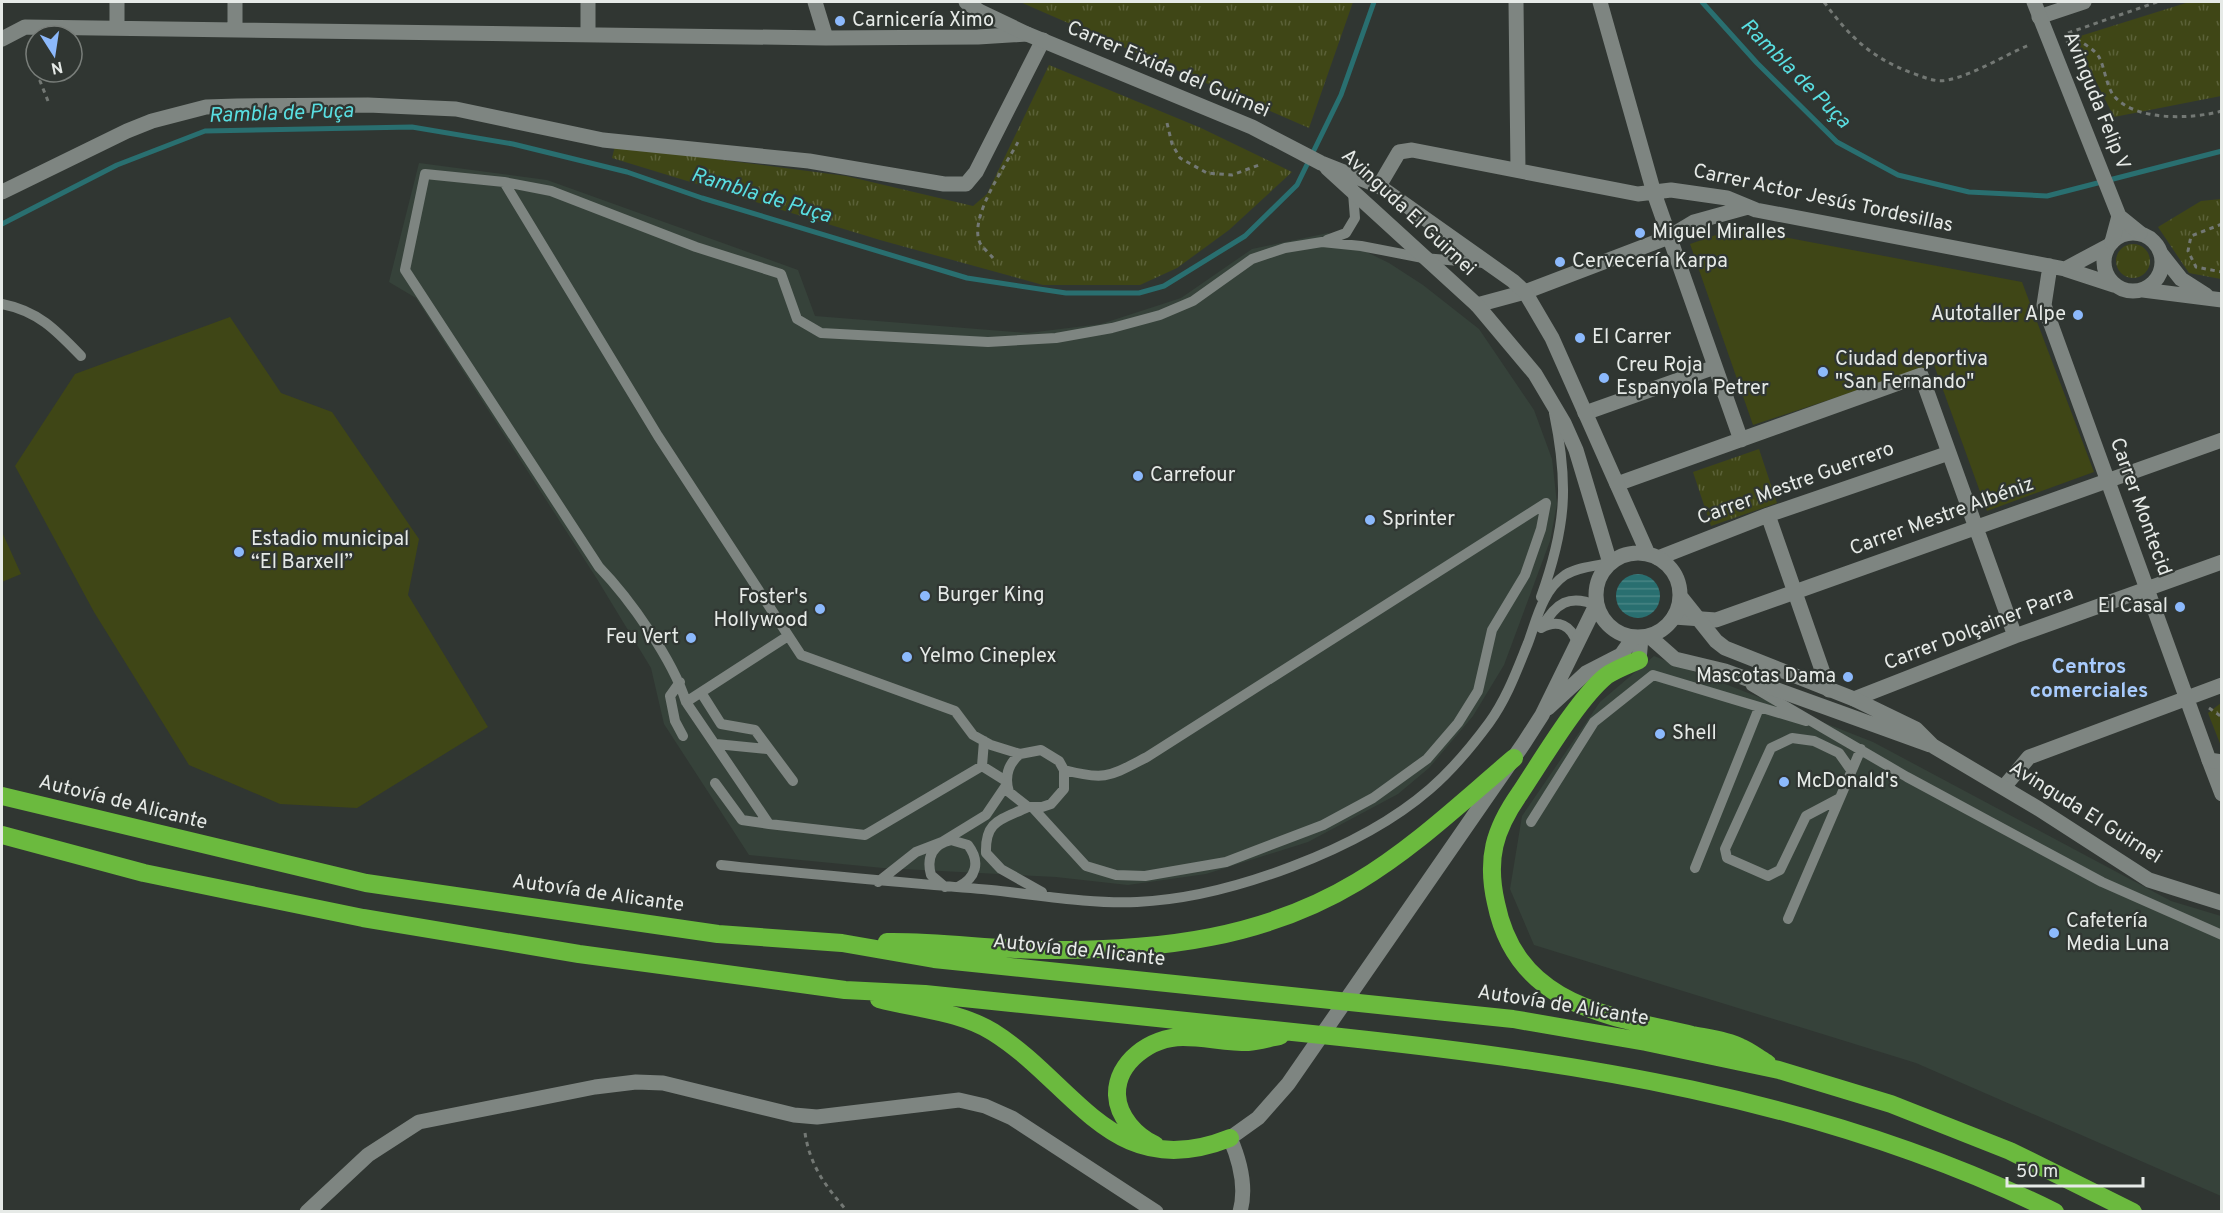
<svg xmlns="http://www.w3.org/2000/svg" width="2223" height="1213" font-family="Overpass,sans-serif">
<defs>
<pattern id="grass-tufts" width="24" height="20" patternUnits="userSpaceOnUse" patternTransform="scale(1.5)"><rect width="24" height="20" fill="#3f4616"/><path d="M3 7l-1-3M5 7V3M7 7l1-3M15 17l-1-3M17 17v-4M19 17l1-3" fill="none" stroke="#5b6138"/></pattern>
<pattern id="water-rules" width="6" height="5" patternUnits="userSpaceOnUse" patternTransform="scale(1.5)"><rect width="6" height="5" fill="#296f70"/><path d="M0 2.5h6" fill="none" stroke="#488484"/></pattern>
</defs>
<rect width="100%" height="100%" fill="#303632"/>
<!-- built -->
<path fill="#36423a" d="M419,163L547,180L798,270L815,316L1028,333L1101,324L1181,298L1252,249L1328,233L1389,263L1423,285L1479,329L1534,410L1552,459L1557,504L1550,541L1504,665L1473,716L1429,768L1398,794L1308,842L1206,874L1128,885L1056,877L883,868L749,855L664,724L651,668L597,579L416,298L389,282Z
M1654,656L1873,742L2171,901L2221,916V1196L1916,1063L1534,945L1510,889L1522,816L1600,702Z"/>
<!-- grass -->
<path fill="url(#grass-tufts)" d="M1020,2H1353L1309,128Z
M2189,2H2221V96L2114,117L2074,38Z
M1049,65L1201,128L1292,172L1229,230L1177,268L1140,285H1043L880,240L612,158L615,146L846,176L973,206L987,194Z
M2221,199V279L2189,273L2158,227L2201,201Z
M2116 261a17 17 0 1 1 34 0a17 17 0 1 1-34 0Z
M1759,449L1777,503L1711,526L1693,472Z
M2221,703H2222L2221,746L2208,713Z"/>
<!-- garden -->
<path fill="#3f4616" d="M1736,228L2022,282L2094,472L1987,511L1934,365L1753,425L1690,244Z
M230,317L281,393L332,412L419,539L408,595L488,727L357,808L280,804L189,765L94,612L15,466L75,374Z
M2,532L21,574L2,582Z"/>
<!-- water -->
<path fill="url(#water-rules)" d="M1616 596a22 22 0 1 1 44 0a22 22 0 1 1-44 0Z"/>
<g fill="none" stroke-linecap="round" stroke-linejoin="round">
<!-- stream -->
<path stroke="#296f70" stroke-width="5" d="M1702,2L1757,63L1837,142L1898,175L1969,192L2047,196L2222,151
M2,224L117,165L205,131L412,127L513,144L627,172L702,198L967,278L1066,293H1139L1164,286L1245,236L1297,185L1341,95L1374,2"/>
<!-- path -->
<path stroke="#737874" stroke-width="3" stroke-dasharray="4.5 4.5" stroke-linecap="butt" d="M1824,2C1850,37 1870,57 1912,73C1924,77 1935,83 1948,80C1975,74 2003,56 2029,45
M2068,33L2157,2
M2069,34C2078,41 2094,48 2099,57C2105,68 2106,86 2114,96C2136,122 2193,119 2222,111
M2066,43L2071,42L2068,33
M48,101L40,81L57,72
M1167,123L1172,144L1180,158L1207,173L1232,175L1259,165
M2222,224L2191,236L2188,251L2196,267L2222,272
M993,258C989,253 983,248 980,243C968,218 1006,165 1018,142
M2209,708L2222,717
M805,1133C810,1166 826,1187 848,1212
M1413,1212H1414"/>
<!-- service -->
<path stroke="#7e8581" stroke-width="10" d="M504,182L658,436L801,655L955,711L973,735L991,745L1020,754L1041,750L1059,761L1064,770V789L1051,804L1042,807H1028L1009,792C1004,776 1008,764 1020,754
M1327,240L1346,233L1355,218L1353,193
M2,304C38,311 56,330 81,356
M1541,597C1566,527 1569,485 1554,413
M1542,627C1556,603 1569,594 1596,605
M1541,628C1558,619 1572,625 1577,644
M680,682L670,696L675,721L683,736
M1751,686L1907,777L2102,882L2222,935
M702,694L721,724L755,730L793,781
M686,702L788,636
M716,744L767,749
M982,766L984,741
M1064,770C1106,781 1110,776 1147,757L1546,503
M1006,781L982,766L865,835L769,824L686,702C673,660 630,599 599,567L405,270L425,174L504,182L551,191L696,247L781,274L797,319L821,333L988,342L1056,338L1112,328L1160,315L1193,301L1252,259L1285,248L1322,242L1361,246L1423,258L1485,263
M715,783L742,820L769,824
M1840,798L1806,816L1780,870L1768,876L1727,858L1725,849L1771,748L1792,738L1814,741L1839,753L1851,770
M1028,807C1001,820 985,820 986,853L1001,869L1042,892
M1033,808L1086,866L1116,875L1145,876L1226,862L1323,825L1373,798L1427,759L1458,723L1478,691L1492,630L1525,575L1541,529L1546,503
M1531,822L1594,722L1653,675L1806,721
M721,865C811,875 901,882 991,890C1039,895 1089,904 1137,902C1229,898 1361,849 1430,789C1452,770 1472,746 1489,723C1507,698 1517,670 1528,643C1537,619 1542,591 1565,575C1578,567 1595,566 1610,563
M1695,868L1759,708
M878,882L916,852L942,842L986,815L1007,784
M945,887L931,875C926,857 933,844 951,840L968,845C981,862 976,878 958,887
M1788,919L1861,749"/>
<!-- pedestrian -->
<path stroke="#7e8581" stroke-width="15" d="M2209,760L2222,794"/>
<!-- minor -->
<path stroke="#7e8581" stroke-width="15" d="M117,2V28
M235,2V28
M815,2L826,38
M1516,2L1518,169
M1600,2L1654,193L1741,440
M2039,17L2084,2
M588,34V2
M2,39L25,27L826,38L978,37L1027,34
M1379,186L1399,152L1412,150L1638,194L1671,190L1727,198L1756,210L2065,269L2114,285
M2,192L127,131L152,121L206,107L237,106L368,105L456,109L603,140L809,161L944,184H966L976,172L1043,40
M2104 262a29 29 0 1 1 58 0a29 29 0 1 1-58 0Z
M2162,255L2181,279L2206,295
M2050,266L2044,305L2209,760L2222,762
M2065,269L2108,246
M2143,290L2222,300
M1477,305L1525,292L1669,237L1694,222L1748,207
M1585,413L1715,367
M1617,484L1921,375L2015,636
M1768,515L1829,690
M1658,558L1768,515L1949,453
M1674,617L1716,620L2222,440
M1639,660L1641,638
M1854,699L2015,636L2222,562
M2004,787L2029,757L2222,685"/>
<!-- tertiary -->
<path stroke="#7e8581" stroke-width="15" d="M966,2L979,11L1027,34L1252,127L1321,163L1379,186L1513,281L1525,292L1552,338L1648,554
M2034,2L2119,216L2140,233
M1327,168L1477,305L1535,374L1564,423L1576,450L1610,563
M2112,242L2119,216
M1596 595a42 42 0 1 1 84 0a42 42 0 1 1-84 0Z
M1680,596L1716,641L1725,648L1854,699L1916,729L1933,746L2039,809L2149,880L2222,903
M1649,636L1675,659L1725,671L1930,745
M1548,708L1586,673L1621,655L1633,638
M307,1212L368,1155L419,1122L595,1087L636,1082L663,1083L794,1115L817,1117L959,1100L985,1106L1012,1118L1156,1212
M1240,1212C1247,1187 1240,1161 1230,1138L1258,1118L1288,1084L1524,743L1542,715L1596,605"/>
<!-- motorway -->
<path stroke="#6bba3e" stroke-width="18" d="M1639,660C1628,665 1616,669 1606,676C1578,699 1542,760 1520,793C1494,830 1486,859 1496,903C1517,1006 1606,1015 1692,1035C1707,1038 1726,1040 1740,1047C1750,1051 1758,1058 1767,1063
M2,796L366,883L718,934L842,943L934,959L1513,1019L1646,1042L1779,1070L1891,1104L2010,1151L2133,1212
M2,835L144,873L363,918L579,954L845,990L925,994C1054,1007 1183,1020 1312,1034C1571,1061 1818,1096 2055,1212
M887,942C943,941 999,951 1055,950C1161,950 1264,938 1357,882C1414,848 1463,801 1514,758
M879,999C916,1009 959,1011 993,1032C1076,1084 1113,1185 1230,1138
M1155,1145C1136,1136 1118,1117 1117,1095C1116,1062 1151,1037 1183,1037C1204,1037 1226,1042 1248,1042C1258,1041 1269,1038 1280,1036"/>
</g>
<!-- markers -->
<g fill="#8cb9fc" stroke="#303632" stroke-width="2">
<circle cx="840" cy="21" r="6"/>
<circle cx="1640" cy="233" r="6"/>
<circle cx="1560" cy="262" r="6"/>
<circle cx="2078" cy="315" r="6"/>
<circle cx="1580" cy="338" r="6"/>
<circle cx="1823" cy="372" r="6"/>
<circle cx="1604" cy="378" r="6"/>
<circle cx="1138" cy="476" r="6"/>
<circle cx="1370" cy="520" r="6"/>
<circle cx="239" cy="552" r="6"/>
<circle cx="925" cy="596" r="6"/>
<circle cx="2180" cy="607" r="6"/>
<circle cx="820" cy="609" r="6"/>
<circle cx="691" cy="638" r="6"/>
<circle cx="907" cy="657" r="6"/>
<circle cx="1848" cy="677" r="6"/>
<circle cx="1660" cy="734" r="6"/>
<circle cx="1784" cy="782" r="6"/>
<circle cx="2054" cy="933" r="6"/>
</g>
<g text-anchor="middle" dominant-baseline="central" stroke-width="4.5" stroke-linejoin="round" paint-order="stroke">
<!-- poi labels -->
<g font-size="20" fill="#e6eae7" stroke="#303632" text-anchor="start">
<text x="852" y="21">Carnicería Ximo</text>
<text x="1652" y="233">Miguel Miralles</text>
<text x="1572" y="262">Cervecería Karpa</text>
<text x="2066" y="315" text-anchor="end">Autotaller Alpe</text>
<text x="1592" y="338">El Carrer</text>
<text x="1835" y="360">Ciudad deportiva<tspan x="1835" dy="23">"San Fernando"</tspan></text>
<text x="1616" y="366">Creu Roja<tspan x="1616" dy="23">Espanyola Petrer</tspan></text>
<text x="1150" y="476">Carrefour</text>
<text x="1382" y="520">Sprinter</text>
<text x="251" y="540">Estadio municipal<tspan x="251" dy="23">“El Barxell”</tspan></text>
<text x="937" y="596">Burger King</text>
<text x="808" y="598" text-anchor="end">Foster's<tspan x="808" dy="23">Hollywood</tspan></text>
<text x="2168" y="607" text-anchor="end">El Casal</text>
<text x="679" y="638" text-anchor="end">Feu Vert</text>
<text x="919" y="657">Yelmo Cineplex</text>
<text x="1836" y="677" text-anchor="end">Mascotas Dama</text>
<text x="1672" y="734">Shell</text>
<text x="1796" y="782">McDonald's</text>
<text x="2066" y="922">Cafetería<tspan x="2066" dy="23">Media Luna</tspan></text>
</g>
<!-- street labels -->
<g font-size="20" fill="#e6eae7" stroke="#303632">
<text transform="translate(1168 70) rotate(23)">Carrer Eixida del Guirnei</text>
<text transform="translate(2096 101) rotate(68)">Avinguda Felip V</text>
<text transform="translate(1823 199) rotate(12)">Carrer Actor Jesús Tordesillas</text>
<text transform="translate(1408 213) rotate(43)">Avinguda El Guirnei</text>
<text transform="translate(1796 484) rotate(-20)">Carrer Mestre Guerrero</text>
<text transform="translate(2140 507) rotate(70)">Carrer Montecid</text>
<text transform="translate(1942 517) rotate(-20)">Carrer Mestre Albéniz</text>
<text transform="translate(1979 629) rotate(-21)">Carrer Dolçainer Parra</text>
<text transform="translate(123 803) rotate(14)">Autovía de Alicante</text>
<text transform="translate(2085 813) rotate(32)">Avinguda El Guirnei</text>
<text transform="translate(598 894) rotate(8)">Autovía de Alicante</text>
<text transform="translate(1079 951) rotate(6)">Autovía de Alicante</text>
<text transform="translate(1563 1006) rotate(9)">Autovía de Alicante</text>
</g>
<!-- water labels -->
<g font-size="21" font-style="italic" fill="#59dee1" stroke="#303632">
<text transform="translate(1795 74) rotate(45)">Rambla de Puça</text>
<text transform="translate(281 114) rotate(-2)">Rambla de Puça</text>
<text transform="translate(761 196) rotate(17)">Rambla de Puça</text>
</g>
<!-- neighbourhood labels -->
<g font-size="21" font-weight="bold" fill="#a8cbfd" stroke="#303632">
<text x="2089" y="667">Centros<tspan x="2089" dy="24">comerciales</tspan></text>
</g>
</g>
<!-- border -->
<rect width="2223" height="1213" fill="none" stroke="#e6eae7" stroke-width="6"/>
<!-- north arrow -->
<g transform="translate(54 54) rotate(168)"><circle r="28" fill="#303632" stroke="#797e7a" stroke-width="1.5"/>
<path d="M0-4.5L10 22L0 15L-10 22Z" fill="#8cb9fc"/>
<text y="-9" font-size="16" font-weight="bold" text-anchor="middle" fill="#e6eae7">N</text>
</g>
<!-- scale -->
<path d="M2007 1177v9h136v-9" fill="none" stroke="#e6eae7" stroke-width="3"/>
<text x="2016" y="1177" font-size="18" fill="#e6eae7" stroke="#303632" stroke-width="4.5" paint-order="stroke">50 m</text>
</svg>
